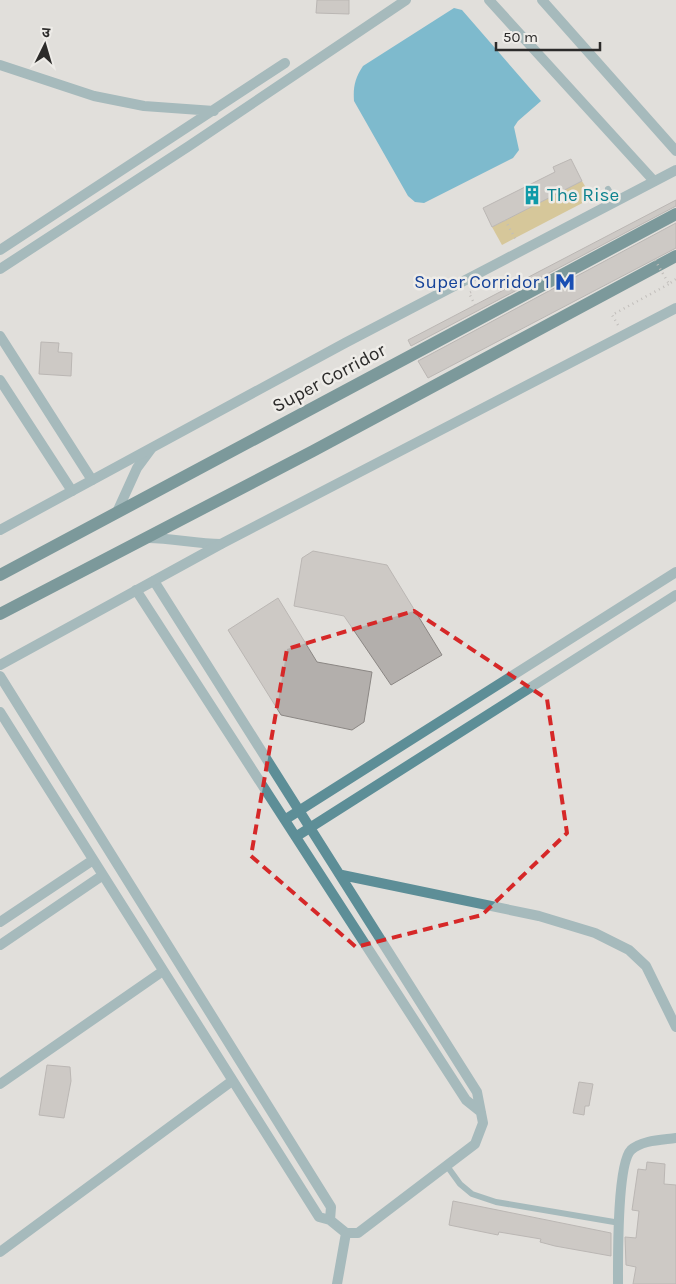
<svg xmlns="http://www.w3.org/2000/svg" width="676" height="1284" font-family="Karla,'Noto Sans Devanagari',sans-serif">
<rect width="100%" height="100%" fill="#e1dfdb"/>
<!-- green -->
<path fill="#c8ab4c" d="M582,181L592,198L502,245L492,227Z"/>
<!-- water -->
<path fill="#058ebd" d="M454,8L462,10L541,101L518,121L514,127L519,150L513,158L424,203L415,202L408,196L354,101C353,87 355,78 363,66Z"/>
<!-- building -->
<path fill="#b3afac" stroke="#8b8784" d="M317,0H349V14L316,13Z
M571,159L582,181L492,227L483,208L555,172L553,167Z
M676,200V206L411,346L408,340Z
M676,223V248L428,378L418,361Z
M41,342L59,343L58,352L72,353L71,376L39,374Z
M313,551L387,565L442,655L391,685L344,616L294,606L302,558Z
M278,598L317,662L372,672L364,722L352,730L281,715L228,630Z
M47,1065L70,1067L71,1081L64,1118L39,1115Z
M579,1082L593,1084L589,1106H585L584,1115L573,1113Z
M647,1162L665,1164L664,1184L676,1185V1284H633L636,1267L626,1265L625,1237L636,1238L639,1211L632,1210L638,1169L646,1170Z
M453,1201L611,1233V1256L555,1246L540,1242L541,1239L499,1232L498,1235L449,1225Z"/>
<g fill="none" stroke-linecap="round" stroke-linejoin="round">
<!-- path -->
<path stroke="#989794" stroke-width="2.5" stroke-dasharray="1 4" stroke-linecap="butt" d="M505,220L516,240
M471,292L469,293L475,305
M618,325L612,315L669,284"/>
<!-- service -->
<path stroke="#5d8e97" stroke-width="6" d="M608,189L615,202
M447,1166L460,1184L472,1194L496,1202L620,1223"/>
<!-- minor -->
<path stroke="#5d8e97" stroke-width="10" d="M489,0L654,181
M542,0L676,151
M0,65L94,96L144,106L214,111
M0,250L285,63
M0,269L189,146L406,0
M0,336L92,480
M0,380L72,491
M117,512L137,468L151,449
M148,538C173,538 196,544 221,544
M136,590L466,1100L481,1112
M0,676L331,1207L330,1220
M0,712L319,1217L330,1220L346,1233H358L475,1144L483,1123L477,1092L154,581
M286,819L676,572
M297,836L676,595
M342,875L539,916L595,933L629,950L646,966L676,1027
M0,922L93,860
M0,945L103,875
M0,1084L163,971
M0,1252L232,1081
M337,1284L346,1233
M618,1284C618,1260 617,1164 631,1150C642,1140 662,1140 676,1138"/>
<!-- tertiary -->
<path stroke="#5d8e97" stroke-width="10" d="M0,530L345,343L676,170
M0,665L221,544L676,308"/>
<!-- primary -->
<path stroke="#01464e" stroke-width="12" d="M0,575L676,214
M0,614L313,451L676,256"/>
<!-- path-bridge -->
<path stroke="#989794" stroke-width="2.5" stroke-dasharray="1 4" stroke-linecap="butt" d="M655,260L669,284L676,279"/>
</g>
<!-- marked area -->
<path d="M0 0H676V1284H0ZM414,611L547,699L567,833L482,915L356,947L251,856L287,649Z" fill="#e1dfdb" fill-opacity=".55" fill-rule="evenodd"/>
<path fill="none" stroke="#d62828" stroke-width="4" stroke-dasharray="10 6" stroke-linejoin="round" d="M414,611L547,699L567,833L482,915L356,947L251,856L287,649Z"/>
<!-- icons -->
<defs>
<symbol id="building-bare" viewBox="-9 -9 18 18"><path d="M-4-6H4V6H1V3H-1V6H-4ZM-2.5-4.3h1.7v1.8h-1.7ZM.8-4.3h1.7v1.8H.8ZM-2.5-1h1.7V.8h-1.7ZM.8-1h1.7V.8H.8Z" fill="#0f9aa8" stroke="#eeece8" stroke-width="2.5" paint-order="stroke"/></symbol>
<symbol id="metro-bare" viewBox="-9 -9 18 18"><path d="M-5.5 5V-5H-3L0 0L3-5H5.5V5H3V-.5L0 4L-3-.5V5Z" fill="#1a4fb4" stroke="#eeece8" stroke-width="2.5" paint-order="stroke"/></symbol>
</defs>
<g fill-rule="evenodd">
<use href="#building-bare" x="518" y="181" width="28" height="28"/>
<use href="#metro-bare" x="551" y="268" width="28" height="28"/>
</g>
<g text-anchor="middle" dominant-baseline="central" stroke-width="5" stroke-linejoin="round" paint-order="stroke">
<!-- culture labels -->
<g font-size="19" fill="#0d838f" stroke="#eeece8" text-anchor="start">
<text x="547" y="195">The Rise</text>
</g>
<!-- transit labels -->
<g font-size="19" fill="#164399" stroke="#eeece8" text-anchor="end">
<text x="550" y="282">Super Corridor 1</text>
</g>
<!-- street labels -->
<g font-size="19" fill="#2c2b2a" stroke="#eeece8">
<text transform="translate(329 378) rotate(-28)">Super Corridor</text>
</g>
</g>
<!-- north arrow -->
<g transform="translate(45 45) rotate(5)" stroke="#eeece8" stroke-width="4" paint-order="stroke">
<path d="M0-4L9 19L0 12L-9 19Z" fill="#2c2b2a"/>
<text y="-8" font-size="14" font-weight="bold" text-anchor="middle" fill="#2c2b2a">उ</text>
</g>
<!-- scale -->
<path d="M496 42v8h104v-8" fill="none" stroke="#2c2b2a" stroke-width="2.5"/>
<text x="503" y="42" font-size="15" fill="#2c2b2a" stroke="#eeece8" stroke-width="4" paint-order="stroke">50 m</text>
</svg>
